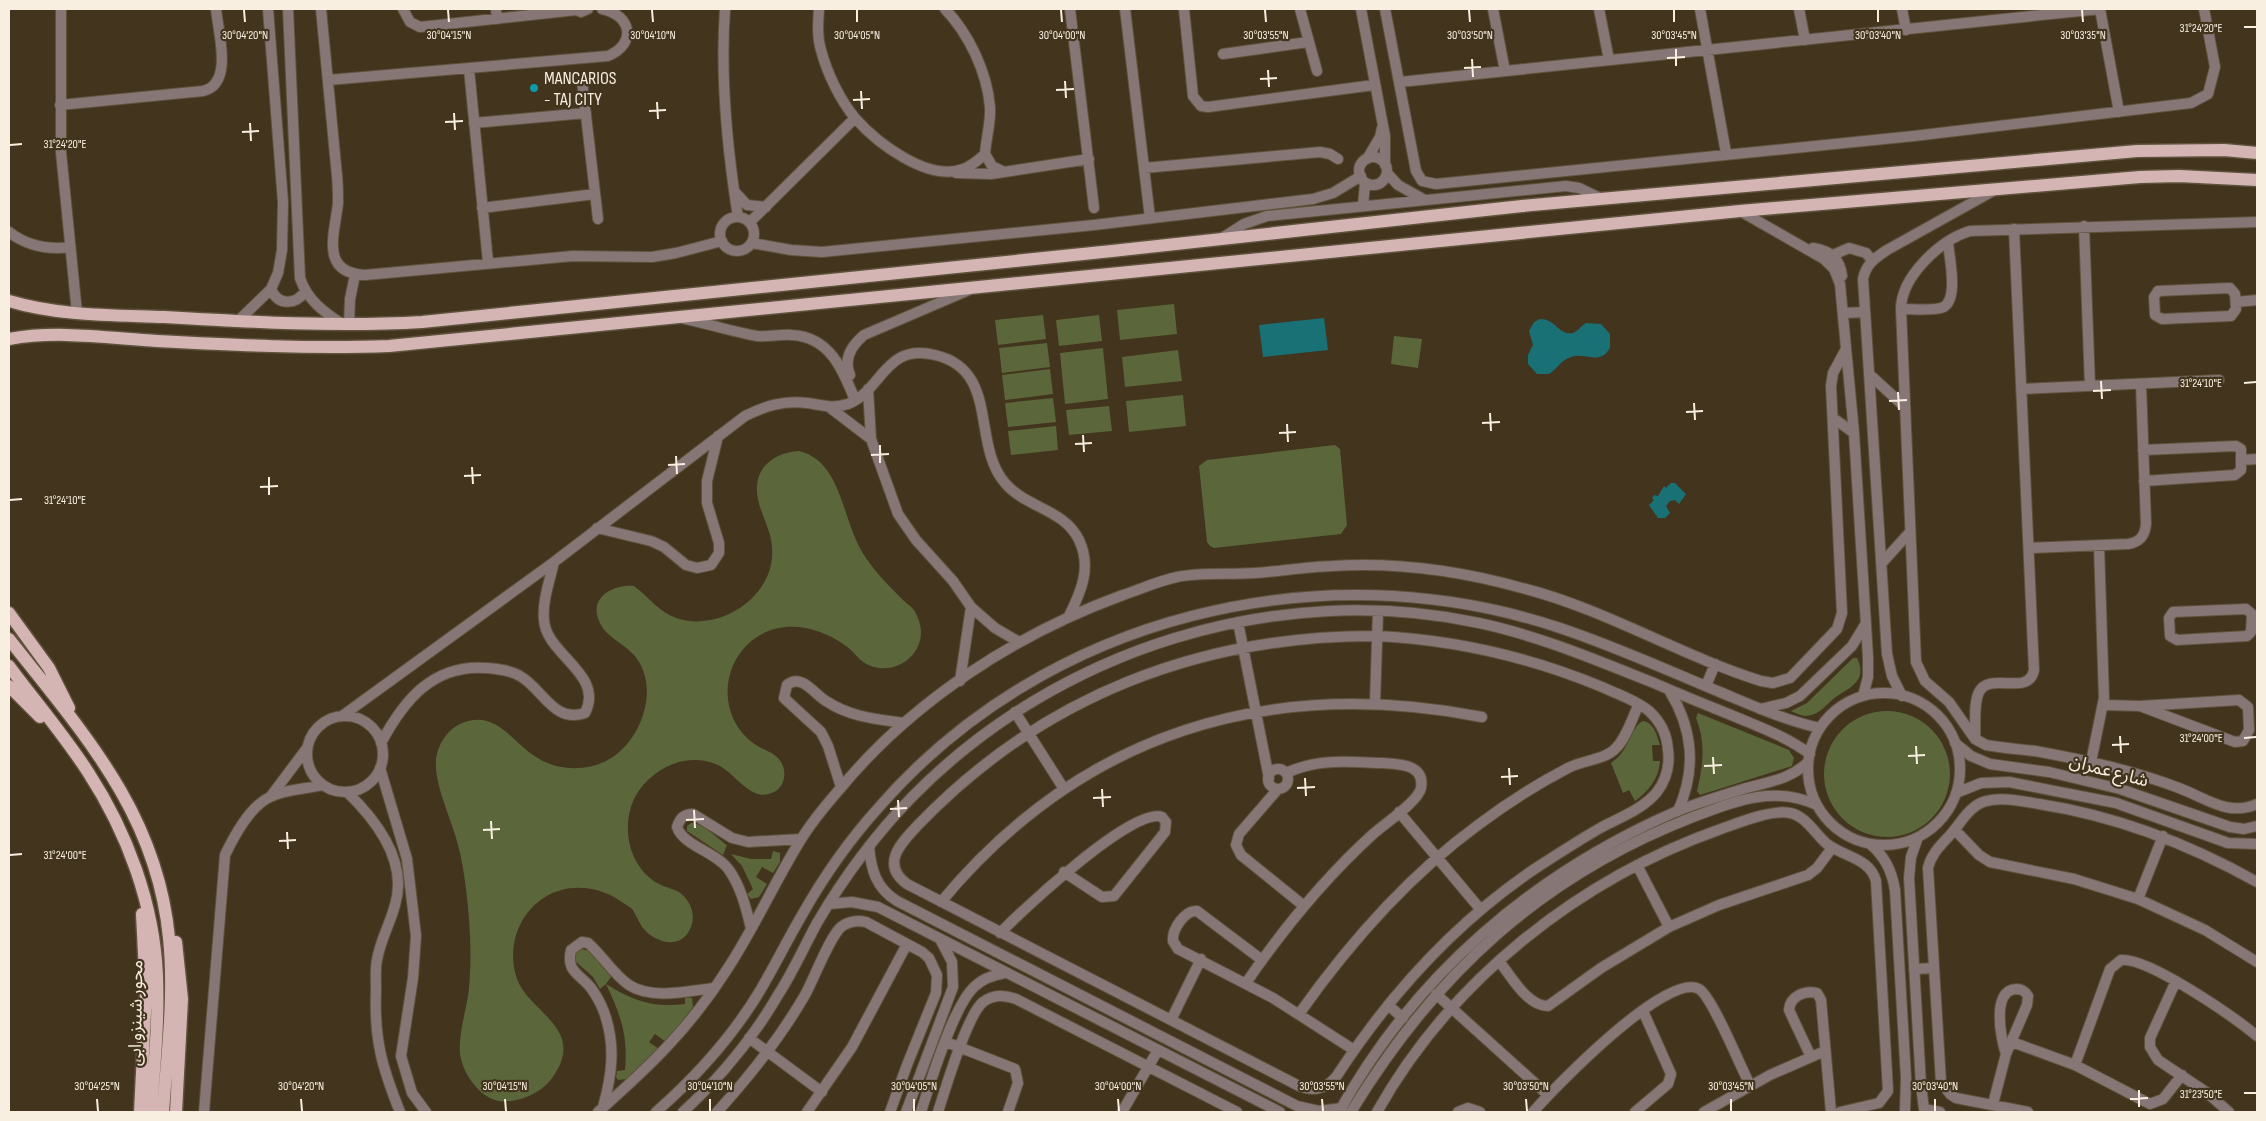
<svg xmlns="http://www.w3.org/2000/svg" width="2266" height="1121" font-family="'Sofia Sans Condensed','Noto Sans Arabic',sans-serif">
<rect width="100%" height="100%" fill="#42341d"/>
<!-- green -->
<path fill="#5b663a" d="M1174,304L1177,334L1120,340L1117,310Z
M1043,315L1046,339L998,345L995,320Z
M1099,315L1102,341L1059,346L1056,320Z
M1394,336L1422,339L1418,368L1391,364Z
M1047,343L1050,367L1002,373L999,348Z
M1103,348L1108,399L1065,404L1060,353Z
M1178,350L1182,381L1125,387L1122,357Z
M1050,369L1053,394L1005,400L1002,375Z
M1183,395L1186,426L1129,432L1126,401Z
M1053,398L1056,422L1008,427L1005,403Z
M1109,406L1112,431L1069,435L1066,410Z
M1056,426L1058,450L1011,455L1008,431Z
M1335,445L1340,449L1347,525L1341,534L1214,548L1210,546L1207,542L1199,466L1207,460Z
M799,451C844,462 841,523 866,558C876,573 890,587 903,600C910,607 913,606 917,616C932,646 902,677 871,666C859,662 855,652 846,646C816,624 774,617 746,646C719,674 722,720 753,743C762,750 775,752 781,762C787,771 785,785 776,791C769,795 761,796 755,793C742,787 732,773 720,766C688,750 651,768 635,797C620,827 629,868 659,884C664,887 674,889 679,892C692,901 697,918 689,931C679,950 654,942 643,928C641,926 634,911 632,909C629,906 617,899 614,897C578,878 538,889 520,925C512,941 511,962 517,979C529,1012 583,1027 556,1072C548,1086 536,1094 521,1099C505,1103 494,1103 481,1092C470,1082 462,1068 460,1054C458,1033 467,1009 469,988C472,955 470,921 466,889C464,874 462,859 458,845C452,820 434,785 436,760C437,746 447,730 460,724C495,708 511,741 536,757C560,773 596,772 618,753C645,731 659,682 633,654C624,644 607,637 601,625C586,599 612,584 634,586C649,597 659,612 676,618C720,633 776,596 772,548C771,524 752,504 758,479C763,460 782,452 799,451Z
M1853,658H1857C1869,683 1847,688 1832,700C1824,707 1819,715 1806,716C1801,716 1796,713 1791,711L1807,703Z
M1824 774a63 63 0 1 1 126 0a63 63 0 1 1-126 0Z
M1698,713L1789,750L1794,758L1792,766L1700,795L1697,791C1703,766 1706,742 1696,718Z
M1643,721C1654,723 1657,735 1660,745H1652L1653,761H1660C1659,778 1649,791 1635,801L1629,790L1623,793L1611,763C1630,751 1630,727 1643,721Z
M691,823C702,822 717,838 727,845L723,855L687,831V826Z
M773,851L780,853V862L773,873L762,867L756,877L767,884L759,897L751,899L747,894L753,889L742,866L731,854L751,859H771Z
M581,949L591,951L611,977L606,984C634,1001 652,1008 685,1004V997L692,998L693,1007L666,1042L655,1034L649,1042L659,1049L627,1079L618,1080L616,1077L617,1071L625,1070C628,1035 621,1016 606,984L600,989L593,977L574,960L575,954Z"/>
<!-- water -->
<path fill="#1a7175" d="M1324,318L1328,350L1263,357L1259,325Z
M1540,319C1556,319 1559,336 1573,333C1578,331 1581,326 1586,323L1601,324L1610,334V348C1599,366 1586,352 1571,357C1561,360 1557,369 1549,374H1537L1528,364V355L1533,345L1529,331L1534,322Z
M1671,483H1675L1686,494L1679,504L1675,500L1670,501L1666,506L1670,513L1665,518H1658L1649,505L1654,500L1652,498L1654,495L1658,496L1664,486L1666,488Z"/>
<g fill="none" stroke-linecap="round" stroke-linejoin="round">
<defs>
<path id="minor" d="M61,9V152L77,313
M288,9L300,278C307,300 324,312 342,324
M321,9L337,176C338,185 338,194 338,203C335,233 319,273 365,275L573,256L652,257L676,253L722,241
M403,9L410,22L420,27L576,10
M496,9L497,19
M574,9L581,12L588,9
M725,9C720,78 727,148 738,217
M819,9C818,23 817,37 821,50C827,73 840,100 855,118C877,143 928,182 963,169C972,166 978,160 985,154C986,138 991,123 990,107C987,72 969,34 945,9
M1070,9L1094,208
M1125,9L1150,218
M1184,9L1193,96L1201,106L1208,107L1374,85
M1300,9L1317,71
M1361,9L1385,136V165
M1385,9L1416,171L1422,181L1436,184L1914,136L2191,103L2208,94L2215,67L2204,9
M1493,9L1505,71
M1599,9L1609,60
M1700,9L1726,153
M1799,9L1805,40
M1902,9L1906,30
M2100,9L2119,112
M1223,54L1308,42
M469,69L488,262
M328,80L608,56C637,44 632,15 602,9
M582,81L598,219
M1400,82L2100,9
M60,105L203,91C234,84 218,32 216,9
M474,123L586,113
M985,154L992,166L1004,172
M1359 171a14 14 0 1 1 28 0a14 14 0 1 1-28 0Z
M1367,159L1380,137L1382,128
M1144,168L1320,152L1330,154L1338,159
M956,173L991,174L1089,159
M1387,173L1398,185L1423,199
M734,191L747,205L766,207
M1363,206L1365,183
M482,208L595,194
M1740,211L1824,259L1834,269L1840,284L1854,433L1868,657V677L1863,696
M720 234a17 17 0 1 1 34 0a17 17 0 1 1-34 0Z
M750,222L855,118
M2257,222L1970,231C1940,240 1901,277 1901,309L1916,662L1925,681L1949,702L1975,739L1986,745C2002,748 2019,749 2035,751C2084,760 2132,770 2179,788C2206,798 2228,817 2257,804
M2084,226L2090,386
M9,232C27,246 47,250 70,247
M1222,238L1244,224L1267,216L1566,186L1579,188L1602,199
M752,243L791,250L822,252L1094,225L1313,199L1333,193L1361,176
M1813,248C1830,251 1840,258 1842,276
M1833,255L1849,248L1866,253L1872,260
M2230,288L2235,294L2236,309L2231,316L2162,319L2155,315L2154,297L2158,291Z
M271,289C278,306 295,305 305,292
M2236,302L2257,300
M1901,309C1913,309 1929,311 1941,308C1960,303 1949,257 1948,242
M1844,313L1865,312
M685,319C709,324 734,332 757,336C769,337 780,334 792,335C830,337 843,370 855,400
M238,321L271,289L278,273L282,250L283,202L268,9
M349,324L350,299L355,275
M1869,374L1905,407
M850,375C843,359 851,346 864,335L969,290
M868,389L871,439L898,514L916,540L953,581L971,607L995,628L1019,642
M2021,389L2219,380
M829,407L871,439
M1833,418L1854,433
M2143,450L2236,446L2241,449V470L2235,475L2144,481
M2242,460L2257,459
M597,528L651,541L664,547L686,565L697,568L711,565L719,553V543L707,503V481L718,436
M2029,548L2128,544C2140,542 2145,536 2146,524L2141,384
M1881,564L1910,532
M2246,609L2252,614L2251,632L2247,636L2177,640L2170,636L2169,618L2173,612Z
M1238,622L1269,778
M1378,636C1456,640 1530,657 1602,687C1617,694 1636,700 1649,711C1660,721 1667,735 1668,750C1670,765 1666,780 1657,792C1643,809 1621,817 1602,827C1579,840 1556,855 1533,870C1454,924 1388,997 1336,1077C1326,1089 1313,1092 1299,1086L907,884C880,864 901,843 918,825C1042,696 1200,635 1378,636Z
M960,681L971,607
M1706,686L1715,664
M1669,690C1693,729 1697,768 1678,811
M1808 769a76 76 0 1 1 152 0a76 76 0 1 1-152 0Z
M1902,696L1892,676L1887,654L1863,279C1866,264 1875,258 1887,250L1993,191
M1375,703L1378,611
M2104,705L2140,706L2239,700L2248,707L2249,730L2243,741L2235,742L2140,706
M1760,709L1786,703L1800,696L1852,646L1866,623
M1015,712L1064,789
M342,716L554,562L745,416C765,406 784,400 807,403C822,405 833,409 848,404C883,390 884,343 935,355C1000,370 971,444 1005,483C1026,508 1064,509 1079,540C1092,567 1081,592 1069,616
M307 754a38 38 0 1 1 76 0a38 38 0 1 1-76 0Z
M1975,739C1976,725 1973,704 1979,692C1990,671 2029,697 2034,670L2014,229
M381,743C404,700 433,664 486,668C497,669 510,670 520,676C543,689 554,724 585,713C605,674 546,655 544,620C542,601 550,580 554,562
M1955,743L1971,756L1990,764L2049,772L2120,789L2230,827L2244,829L2257,826
M2091,762L2104,698L2099,546
M380,768L407,859L416,936L413,978L401,1056L412,1093L426,1112
M1268 779a10 10 0 1 1 20 0a10 10 0 1 1-20 0Z
M841,787L828,746L821,732L784,698L787,685C802,673 814,694 826,701C850,717 876,719 904,723
M1278,789L1239,834L1236,845L1241,855L1304,906
M347,792C377,821 408,862 395,905C390,924 380,941 377,960C375,969 376,980 376,990C374,1040 382,1067 400,1112
M1956,793L1981,783L2009,782L2116,803L2228,843L2257,844
M271,796L307,748
M1399,812L1481,910
M1955,830L1979,855L1990,862L2074,879L2138,899L2205,930L2257,962
M1918,837L1911,857L1909,878L1921,1085L1924,1109L1940,1112
M1870,844C1885,856 1892,871 1895,890L1906,1078L1905,1110
M869,846C871,870 876,888 897,901L1297,1106L1319,1111L1342,1108
M1637,865L1669,927
M2138,899L2163,836
M941,902C1082,732 1268,676 1482,717
M829,904L852,902L878,907L1280,1112
M751,928C746,908 741,887 729,870C717,852 683,846 677,827C680,818 684,814 693,814L732,838L748,842L801,839
M1000,933C1022,911 1133,806 1162,817L1166,822L1165,832L1114,896L1102,897L1064,872
M1262,960L1197,911C1185,910 1172,929 1173,941L1178,949L1273,998L1354,1050
M1499,961C1511,976 1527,1006 1548,1006L1601,968L1669,927L1719,905L1808,875L1817,868L1832,848
M1914,969L1934,968
M2176,981L2150,1038V1047L2158,1060L2206,1092L2229,1112
M1246,983C1283,929 1324,879 1372,835C1384,824 1418,802 1421,788C1425,764 1399,764 1383,763C1347,762 1319,758 1286,773
M1436,994L1548,1095
M1388,1005L1403,1018
M1299,1014C1350,942 1407,877 1478,825C1506,804 1537,784 1568,768C1583,760 1605,760 1616,748C1627,737 1632,718 1639,704
M1171,1020L1201,959
M749,1038L822,1092
M946,1042L1015,1069L1018,1083L1008,1112
M2012,1042L2075,1065L2150,1104L2163,1099L2182,1075
M1811,1057L1789,1010C1790,996 1805,990 1817,993L1821,1000L1831,1112
M2075,1065L2110,969L2121,960C2148,957 2234,1017 2257,1036
M1993,1104L2006,1054L2027,1005L2028,996C2025,991 2022,989 2016,989C1991,990 2001,1040 2006,1054
M603,1107C612,1075 616,1045 604,1012C601,1004 596,995 591,988C579,973 566,972 571,950L582,942L588,943C603,956 613,974 629,985C652,1000 689,991 714,988
M204,1112L225,855C234,836 250,806 270,797C285,789 307,789 323,785
M598,1112C649,1067 689,1029 726,971C754,929 774,883 800,841C811,823 825,806 839,790C912,701 1016,634 1123,595C1141,589 1158,581 1177,577C1203,572 1228,575 1255,573C1281,571 1306,567 1332,566C1396,562 1461,571 1522,588C1605,609 1679,655 1761,681L1773,683L1790,678L1837,629L1842,613L1831,386L1833,373L1846,349
M656,1112C697,1076 733,1036 761,989C775,965 788,939 802,915C824,876 850,839 880,806C1046,616 1319,549 1557,627C1615,646 1671,672 1727,695C1758,708 1788,721 1820,728
M683,1112C720,1078 753,1038 778,995C793,972 804,947 817,923C844,877 875,835 912,797C1057,649 1276,580 1479,623C1540,636 1596,660 1654,683C1681,695 1709,706 1736,717C1762,728 1787,737 1810,754
M717,1112C750,1076 780,1038 805,995C814,979 829,938 841,927C849,921 857,920 866,922L922,952L929,958L937,975L936,993L907,1065L890,1112
M807,1112L852,1047L907,944
M906,1112L953,987L952,962L941,941
M921,1112C930,1083 953,1007 974,987C982,979 993,975 1005,973
M938,1112C945,1090 967,1015 983,1002C994,994 1004,995 1016,999L1237,1112
M1122,1112L1158,1050
M1339,1112C1414,976 1533,874 1675,812C1697,803 1720,796 1743,789C1767,782 1790,780 1808,762
M1351,1112C1435,974 1541,876 1693,817C1736,801 1773,785 1817,805
M1377,1112C1451,980 1579,879 1721,829C1738,823 1772,809 1790,813C1806,816 1815,834 1827,844C1844,857 1870,858 1876,881L1888,1091L1879,1103L1840,1112
M1458,1112L1468,1108L1480,1112
M1533,1112C1554,1088 1667,971 1699,989C1712,996 1741,1068 1750,1085
M1635,1112L1668,1084L1671,1074L1643,1011
M1704,1112L1770,1075L1825,1051
M2028,1112L1956,1098L1950,1094L1941,1082L1928,868C1931,854 1941,845 1951,834C1960,824 1969,807 1983,802C2000,796 2022,801 2039,804C2117,816 2189,844 2257,882"/>
<path id="major" d="M9,301C59,316 112,315 164,317C250,322 336,327 422,322L1112,251L1522,206L2137,151L2224,150L2257,153
M9,339C57,330 108,338 157,341C234,345 311,349 389,346L1740,211L2140,177L2179,176L2257,180
M9,613L49,668L69,708
M9,639C83,733 157,813 169,938C175,996 167,1055 163,1112
M9,666C35,701 64,735 88,772C127,832 154,904 157,976C159,1021 154,1067 151,1112
M9,686L40,717
M176,942L182,999L176,1112
M140,1112L146,993L142,914"/>
</defs>
<!-- minor casing -->
<use href="#minor" stroke="#5f523c" stroke-width="12"/>
<!-- major casing -->
<use href="#major" stroke="#5f523c" stroke-width="15"/>
<!-- minor -->
<use href="#minor" stroke="#867776" stroke-width="10"/>
<!-- major -->
<use href="#major" stroke="#d4b5b4" stroke-width="12"/>
</g>
<!-- ticks -->
<path fill="none" stroke="#f8efe1" stroke-width="2" d="M244,10L245,22M448,10L449,22M652,10L653,22M857,10V22M1061,10L1062,22M1265,10L1266,22M1469,10L1470,22M1674,10V22M1878,10V22M2082,10L2083,22M2244,27H2256M1676,49V66M1667,58L1685,57M1472,59L1473,77M1464,68L1481,67M1268,70L1269,87M1260,79L1277,78M1065,81L1066,98M1056,90L1074,89M861,91L862,109M853,100L870,99M657,102L658,119M649,111L666,110M454,113L455,130M445,122L463,121M250,123L251,141M242,132L259,131M10,145L22,144M2101,381L2102,399M2244,383L2256,382M2093,391L2111,390M1898,392L1899,410M1889,401L1907,400M1694,403L1695,420M1686,412L1703,411M1490,413L1491,431M1482,423L1500,422M1287,424L1288,442M1279,433L1296,432M1083,435L1084,452M1075,444L1092,443M880,445V463M871,455L889,454M676,456L677,474M668,465L685,464M472,467L473,484M464,476L481,475M269,477V495M260,487L278,486M10,500L22,499M2120,736L2121,753M2244,738L2256,737M2112,745L2129,744M1916,746L1917,764M1908,756L1925,755M1713,757L1714,774M1704,766L1722,765M1509,768L1510,785M1501,777L1518,776M1305,778L1306,796M1297,788L1315,787M1102,789L1103,807M1093,798L1111,797M898,800L899,817M890,809L907,808M694,810L695,828M686,820L704,819M491,821L492,839M483,830L500,829M287,832L288,849M279,841L296,840M10,855L22,854M2139,1090V1107M2244,1093H2256M97,1099L98,1111M301,1099L302,1111M505,1099L506,1111M710,1099V1111M914,1099V1111M1118,1099L1119,1111M1322,1099L1323,1111M1526,1099L1527,1111M1731,1099V1111M1935,1099V1111M2130,1099L2148,1098"/>
<!-- markers -->
<circle fill="#0f9aa8" stroke="#42341d" stroke-width="2" cx="534" cy="88" r="5"/>
<g text-anchor="middle" dominant-baseline="central" stroke-width="4.5" stroke-linejoin="round" paint-order="stroke">
<!-- poi labels -->
<g font-size="18" fill="#f8efe1" stroke="#42341d" text-anchor="start">
<text x="544" y="78">MANCARIOS<tspan x="544" dy="21">- TAJ CITY</tspan></text>
</g>
<!-- street labels -->
<g font-size="18" fill="#f8efe1" stroke="#42341d">
<text transform="translate(2109 771) rotate(15)">شارع عمران</text>
<text transform="translate(136 1013) rotate(-89)">محور شينزو ابى</text>
</g>
</g>
<g font-size="12" text-anchor="middle" fill="#f8efe1" stroke="#42341d" stroke-width="4.5" stroke-linejoin="round" paint-order="stroke">
<text x="2201" y="32">31°24'20"E</text>
<text x="245" y="39">30°04'20"N</text>
<text x="449" y="39">30°04'15"N</text>
<text x="653" y="39">30°04'10"N</text>
<text x="857" y="39">30°04'05"N</text>
<text x="1062" y="39">30°04'00"N</text>
<text x="1266" y="39">30°03'55"N</text>
<text x="1470" y="39">30°03'50"N</text>
<text x="1674" y="39">30°03'45"N</text>
<text x="1878" y="39">30°03'40"N</text>
<text x="2083" y="39">30°03'35"N</text>
<text x="65" y="148">31°24'20"E</text>
<text x="2201" y="387">31°24'10"E</text>
<text x="65" y="504">31°24'10"E</text>
<text x="2201" y="742">31°24'00"E</text>
<text x="65" y="859">31°24'00"E</text>
<text x="97" y="1090">30°04'25"N</text>
<text x="301" y="1090">30°04'20"N</text>
<text x="505" y="1090">30°04'15"N</text>
<text x="710" y="1090">30°04'10"N</text>
<text x="914" y="1090">30°04'05"N</text>
<text x="1118" y="1090">30°04'00"N</text>
<text x="1322" y="1090">30°03'55"N</text>
<text x="1526" y="1090">30°03'50"N</text>
<text x="1731" y="1090">30°03'45"N</text>
<text x="1935" y="1090">30°03'40"N</text>
<text x="2201" y="1098">31°23'50"E</text>
</g>
<!-- border -->
<rect width="2266" height="1121" fill="none" stroke="#f8efe1" stroke-width="20"/>
</svg>
